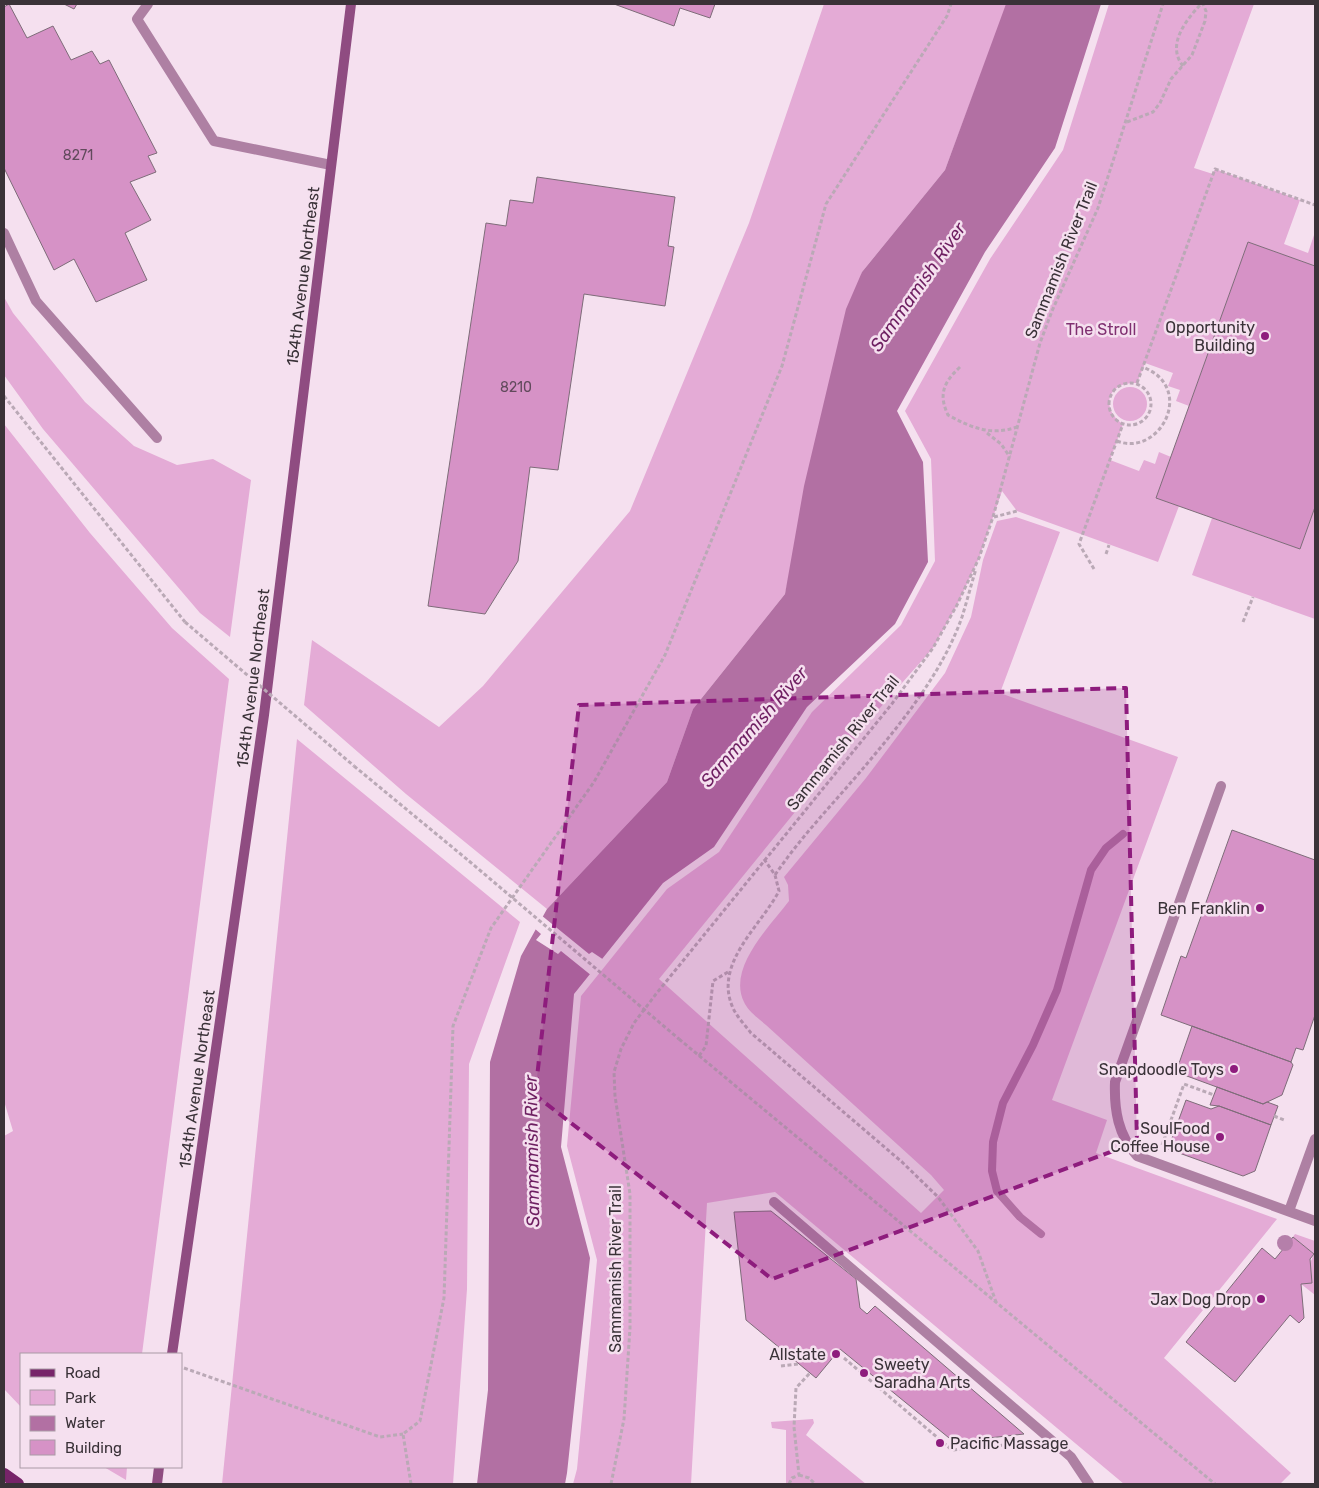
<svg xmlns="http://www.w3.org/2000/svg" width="1319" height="1488" font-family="Rubik,sans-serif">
<rect width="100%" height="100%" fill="#f5e0ef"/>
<!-- green -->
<path fill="#e4abd6" d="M824,4H1007L945,170L862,272L785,594L693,709L667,782L547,909L406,794L304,705L312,640L439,727L483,686L630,511L749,223Z
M1109,4H1254L1194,168L1213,174L1215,169L1300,200L1284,244L1308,253L1315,232V266L1248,242L1189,406L1176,401L1180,390L1168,386L1173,373L1145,363L1137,383C1108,381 1099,408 1123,424L1110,460L1139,471L1144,460L1155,464L1159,452L1171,457L1156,498L1179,506L1158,562L1017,511L1002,491L979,558L957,605L933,648L879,709L659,979L921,1213L944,1190L931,1175L766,1025C759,1019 748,1011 744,1002C727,968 770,926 789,901L788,885L784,877L866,778L945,673L971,617L983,560L997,521L1016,517L1060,532L1000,693L1178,757L1052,1100L1107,1120L1096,1153L1277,1219L1164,1358L1291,1473L1280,1484H1124L775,1192L707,1203L691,1484H573L577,1469L597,1260L567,1146L581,996L667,889L719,852L812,712L901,625L935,561L931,459L905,411L990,259L1063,150Z
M4,297L13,313L85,402L134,446L177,465L213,459L251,480L230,637L200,613L43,429L4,375Z
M1113 404a17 17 0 1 1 34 0a17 17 0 1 1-34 0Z
M4,424L90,533L172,628L229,679L142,1354H21V1407L4,1389V1136L13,1131L4,1101Z
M1315,507V619L1192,575L1212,518L1300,549Z
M297,739L520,922L469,1064L467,1289L453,1484H222Z
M1295,1234L1315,1241V1295L1301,1284L1314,1254L1293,1237Z
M813,1419L814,1423L806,1435L866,1484H786V1430L772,1428L771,1422Z
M104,1467H127L126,1480Z"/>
<!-- water -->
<path fill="#b270a3" d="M1006,4H1101L1055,148L985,252L897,411L923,462L928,562L895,624L807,707L714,847L663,883L574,994L561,1147L590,1258L567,1473L565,1484H477L488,1390L490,1062L521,956L547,909L667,782L693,709L785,594L804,486L846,309L862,272L945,170Z"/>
<!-- pier -->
<path fill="#f5e0ef" d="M541,915L589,954L592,952L604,960L592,976L561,951L558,954L536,940L541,934L534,928Z"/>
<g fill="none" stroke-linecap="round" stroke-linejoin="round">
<!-- stream -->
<path stroke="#b270a3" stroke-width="8" d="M1041,1234L1020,1217L997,1191L992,1171L993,1142L1003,1103L1033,1045L1057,990L1091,870L1106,848L1123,834"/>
</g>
<!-- building -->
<path fill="#d692c6" stroke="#7e6c79" d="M9,4L27,38L53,26L71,60L92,51L100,64L109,60L157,153L148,156L156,172L130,182L151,220L125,233L147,280L96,302L74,259L54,270L4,168V7Z
M64,4H77L74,9Z
M614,4H715L710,18L680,8L674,26Z
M537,177L675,197L668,246L674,247L665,306L584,294L558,470L530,467L518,561L485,614L428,606L486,223L506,226L510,200L533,203Z
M1248,242L1315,266V507L1300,549L1156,498Z
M1232,830L1315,860V1015L1303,1050L1296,1048L1291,1062L1161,1015L1181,956L1186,958Z
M1192,1026L1291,1062L1293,1065L1282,1095L1263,1104L1176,1072Z
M1217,1087L1263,1104L1267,1102L1278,1106L1271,1125L1219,1106L1210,1105Z
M1186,1100L1211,1109L1219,1106L1271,1125L1255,1171L1243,1176L1168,1149Z
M771,1211L856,1279L860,1308L867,1314L875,1306L1024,1434L954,1442L840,1349L816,1378L746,1320L734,1212Z
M1293,1237L1314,1254L1310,1259L1312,1283L1301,1284L1304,1318L1299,1323L1290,1315L1235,1382L1186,1342L1262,1248L1275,1259Z"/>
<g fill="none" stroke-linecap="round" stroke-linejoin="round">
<!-- path -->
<path stroke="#baa9b6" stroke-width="3" stroke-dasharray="4 2.5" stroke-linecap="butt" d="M1183,66C1166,45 1186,20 1201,4
M1127,122L1153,112L1160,103L1171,79L1192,55L1205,21L1206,11L1203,4
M960,367C944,382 938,394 948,415C972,428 991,436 1017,427
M1109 404a21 21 0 1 1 42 0a21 21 0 1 1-42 0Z
M1137,383L1215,169L1315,205
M4,396L185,622
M987,433L1001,444L1010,457
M1117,441C1155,456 1189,402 1157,375C1153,372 1148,369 1143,367
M994,517L1017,511
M1106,554L1109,545
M1094,569L1079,544L1123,424
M1243,622L1253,597
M354,766L469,861
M764,859L775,875L779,891C760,927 713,964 733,1008C737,1017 745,1025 751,1033L902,1162L938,1197L978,1251L996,1302
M775,875C800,838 831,806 860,772C899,726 942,674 962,617C967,601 971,585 976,569
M679,1039L1215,1484
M699,1056L706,1046L713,981L728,972
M1274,1116L1284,1120
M1162,1145L1184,1084L1214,1095
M844,1358L952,1450L1025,1443
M781,1366L799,1364
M184,1368L380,1437L403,1434
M799,1475L809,1478L815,1484
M411,1484L403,1434L420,1421L444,1298L453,1026L491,928L594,782L665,655L782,366L826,204L947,16L951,4
M611,1484L624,1419L630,1328V1194L615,1096L614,1072L621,1049L634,1023L656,994L891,705L933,648L957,605L979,558L993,517L1040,343L1052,311L1098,208L1163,4
M789,1484L792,1478L799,1475L794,1427L796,1388L810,1373"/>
<!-- service -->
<path stroke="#ae80a3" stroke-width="10" d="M148,4L137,19L214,141L331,165
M4,233L36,301L157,438
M1221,786L1115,1082C1114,1110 1118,1135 1137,1156L1315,1221
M774,1202L1071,1457L1089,1484"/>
<!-- minor -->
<path stroke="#ae80a3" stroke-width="10" d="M1289,1211L1315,1139"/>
<!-- secondary -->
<path stroke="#8f4c81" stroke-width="10" d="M172,1354L264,715L351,4
M157,1484L159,1467"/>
<!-- primary -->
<path stroke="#772469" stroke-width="12" d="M4,1474L18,1484"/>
<!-- path-bridge -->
<path stroke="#baa9b6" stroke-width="3" stroke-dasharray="4 2.5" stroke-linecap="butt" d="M185,622L354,766
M469,861L679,1039"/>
</g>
<!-- trees -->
<circle fill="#b57faa" cx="1285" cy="1243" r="8"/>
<!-- marked area -->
<path fill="#8e1c7d" fill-opacity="0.2" stroke="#8e1c7d" stroke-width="4" stroke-dasharray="10 6" stroke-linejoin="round" d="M1126,688L1137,1142L772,1279L535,1095L579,705Z"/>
<!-- markers -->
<g fill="#8e1c7d" stroke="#f5e0ef" stroke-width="2">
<circle cx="1265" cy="336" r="5"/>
<circle cx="1260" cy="908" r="5"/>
<circle cx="1234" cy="1069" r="5"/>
<circle cx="1220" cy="1137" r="5"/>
<circle cx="1261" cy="1299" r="5"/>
<circle cx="836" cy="1354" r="5"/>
<circle cx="864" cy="1373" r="5"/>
<circle cx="940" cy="1443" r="5"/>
</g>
<g text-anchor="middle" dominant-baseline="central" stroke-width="5" stroke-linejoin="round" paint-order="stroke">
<!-- number labels -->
<g font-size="14" fill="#614a5c">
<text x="78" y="155">8271</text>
<text x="516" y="387">8210</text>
</g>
<!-- street labels -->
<g font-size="16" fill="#3a3238" stroke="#f5e0ef">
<text transform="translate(1061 260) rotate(-68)">Sammamish River Trail</text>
<text transform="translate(303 276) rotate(-83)">154th Avenue Northeast</text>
<text transform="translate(253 678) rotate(-83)">154th Avenue Northeast</text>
<text transform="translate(843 743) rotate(-51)">Sammamish River Trail</text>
<text transform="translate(197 1079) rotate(-82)">154th Avenue Northeast</text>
<text transform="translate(615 1269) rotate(-90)">Sammamish River Trail</text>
</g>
<!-- poi labels -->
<g font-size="16" fill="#3a3238" stroke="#f5e0ef" text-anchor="end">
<text x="1255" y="327">Opportunity<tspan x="1255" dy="18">Building</tspan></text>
<text x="1250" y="908">Ben Franklin</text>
<text x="1224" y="1069">Snapdoodle Toys</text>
<text x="1210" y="1128">SoulFood<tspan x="1210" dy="18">Coffee House</tspan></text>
<text x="1251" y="1299">Jax Dog Drop</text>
<text x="826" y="1354">Allstate</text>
<text x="874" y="1364" text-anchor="start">Sweety<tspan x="874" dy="18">Saradha Arts</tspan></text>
<text x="950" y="1443" text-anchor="start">Pacific Massage</text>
</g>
<!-- park labels -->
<g font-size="16" fill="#803071" stroke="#f5e0ef">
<text x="1101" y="329">The Stroll</text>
</g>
<!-- water labels -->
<g font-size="18" font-style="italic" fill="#6e1f61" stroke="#f5e0ef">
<text transform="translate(918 287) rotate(-55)">Sammamish River</text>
<text transform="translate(754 727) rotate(-49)">Sammamish River</text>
<text transform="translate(532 1151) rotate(-91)">Sammamish River</text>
</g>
</g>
<!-- border -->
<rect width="1319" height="1488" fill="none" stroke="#3a3238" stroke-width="10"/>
<!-- legend -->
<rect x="20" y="1353" width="162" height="115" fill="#f5e0ef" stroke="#aa9aa6"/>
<rect x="30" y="1369" width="25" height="8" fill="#772469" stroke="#aa9aa6"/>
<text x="65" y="1378" font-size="15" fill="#3a3238">Road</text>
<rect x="30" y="1390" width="25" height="15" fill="#e4abd6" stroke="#aa9aa6"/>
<text x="65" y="1403" font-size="15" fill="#3a3238">Park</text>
<rect x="30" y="1416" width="25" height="15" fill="#b270a3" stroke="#aa9aa6"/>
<text x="65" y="1428" font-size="15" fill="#3a3238">Water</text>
<rect x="30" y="1440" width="25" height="15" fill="#d692c6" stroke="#aa9aa6"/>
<text x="65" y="1453" font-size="15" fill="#3a3238">Building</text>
</svg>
